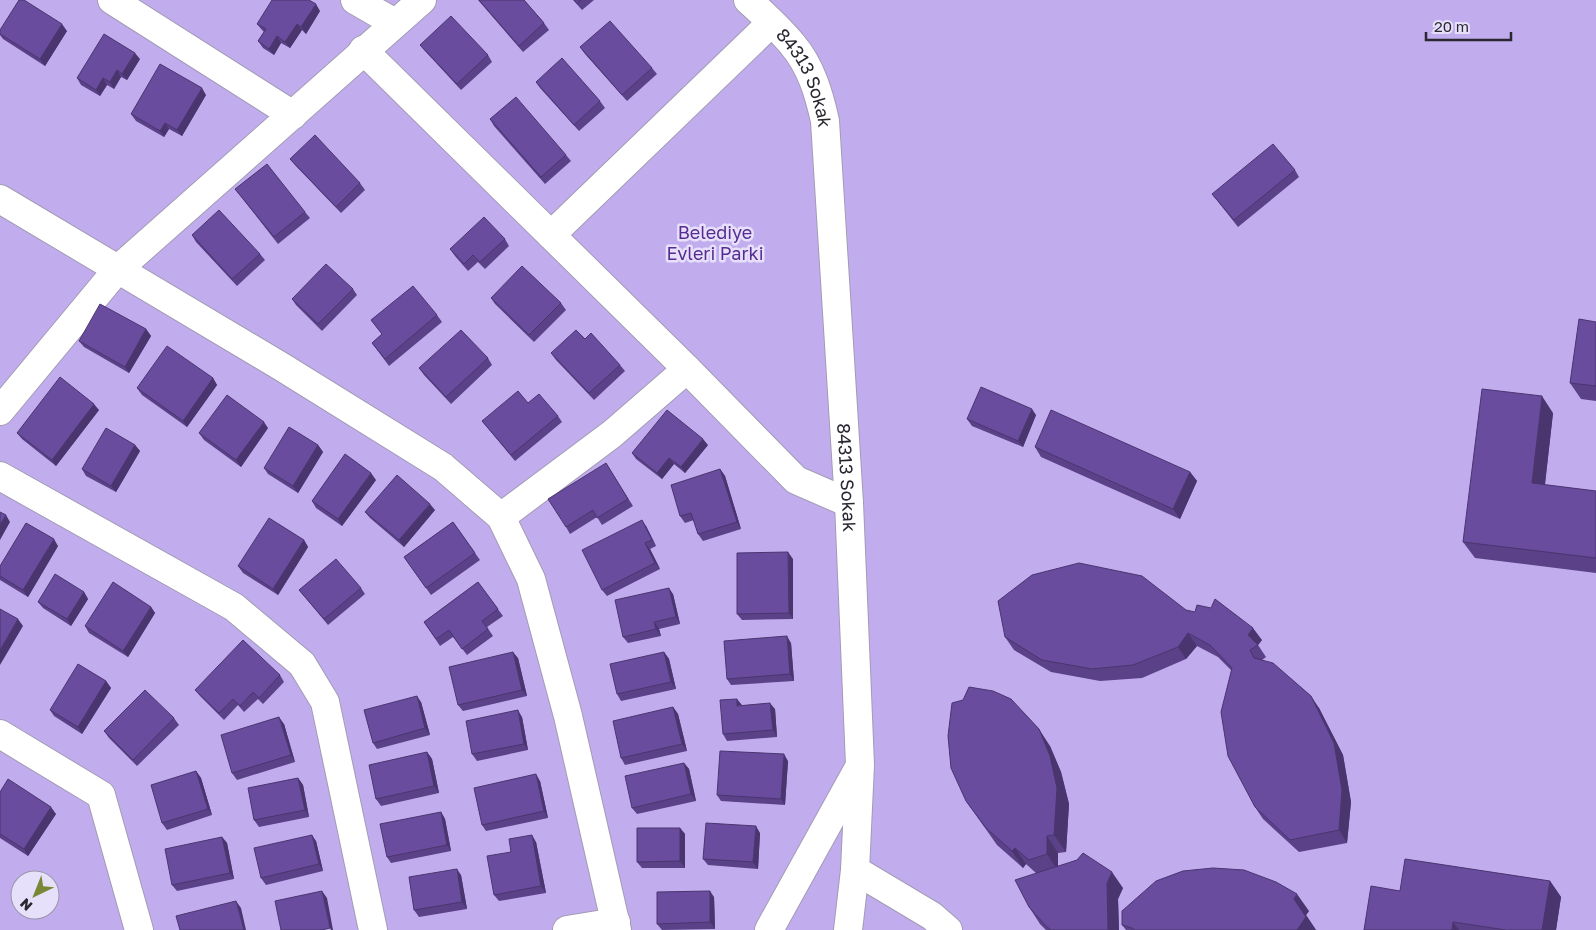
<svg xmlns="http://www.w3.org/2000/svg" width="1596" height="930" font-family="'Golos Text',sans-serif">
<rect width="100%" height="100%" fill="#e7e0fb"/>
<!-- green -->
<path fill="#c1aded" fill-rule="evenodd" d="M0,0H1596V930H0ZM20,880H50V910H20Z"/>
<g fill="none" stroke-linecap="round" stroke-linejoin="round">
<defs>
<g id="minor">
<path d="M112,0L293,115"/>
<path d="M355,0L395,23"/>
<path id="s1" d="M748,0C763,14 779,28 792,44C811,66 819,94 825,121L849,503L860,765L855,870L932,916L948,930"/>
<path d="M363,50L687,369L796,480L849,503"/>
<path d="M551,235L771,23"/>
<path d="M0,411L117,270L422,0"/>
<path d="M0,476L234,607L302,664L325,702L373,930"/>
<path d="M501,517L612,434L687,369"/>
<path d="M0,734L101,795L139,930"/>
<path d="M567,930L616,922"/>
<path d="M769,930L857,771"/>
<path d="M848,930L855,870"/>
</g>
<path id="tertiary" d="M0,199L282,367L443,467L501,517L531,579L568,716L617,930"/>
</defs>
<!-- minor casing -->
<use href="#minor" stroke="#a29bb5" stroke-width="30"/>
<!-- tertiary casing -->
<use href="#tertiary" stroke="#a29bb5" stroke-width="30"/>
<!-- minor -->
<use href="#minor" stroke="#fff" stroke-width="28"/>
<!-- tertiary -->
<use href="#tertiary" stroke="#fff" stroke-width="28"/>
</g>
<!-- wall -->
<path fill="#5b4188" d="M478,0H524L544,23L549,30L523,52Z
M573,0H594L582,10Z
M320,11L306,34L302,30L290,48L281,43L274,55L263,48L258,41L264,32L262,30L257,24Z
M0,30L67,31L45,66L3,39L0,35Z
M420,45L488,55L492,62L461,90L425,51Z
M580,47L652,68L657,74L627,101L585,54Z
M140,59L127,80L121,77L114,89L107,85L100,96L81,85L77,78Z
M536,82L600,101L605,108L579,131L540,88Z
M206,95L182,136L169,129L164,137L136,121L131,114Z
M490,119L566,155L571,161L545,184L494,126Z
M290,159L360,183L365,190L341,213L295,165Z
M1295,170L1299,177L1238,227L1212,194Z
M235,189L305,212L310,218L278,244Z
M192,235L260,254L265,260L237,286L196,242Z
M505,239L509,246L485,269L478,262L468,271L455,256L450,249Z
M353,289L357,295L322,331L296,305L292,299Z
M491,298L561,303L566,310L534,342L495,304Z
M437,315L442,322L389,366L372,343L382,334L371,320Z
M1596,322V401L1581,399L1570,383Z
M146,329L151,336L129,373L84,347L79,341Z
M585,339L620,365L625,371L594,400L556,360L551,353Z
M488,358L492,365L451,404L424,375L419,368Z
M213,378L217,385L187,427L142,395L137,388Z
M528,403L558,416L562,422L515,461L482,421Z
M99,410L56,466L22,439L17,433Z
M1553,413L1545,485L1596,491V573L1475,558L1463,542Z
M1036,415L1023,447L972,426L967,419Z
M268,428L241,467L204,440L199,433Z
M135,445L140,451L116,492L86,476L82,469Z
M318,445L323,452L298,493L268,474L264,468Z
M708,445L685,473L674,464L662,479L636,459L632,453Z
M1035,447L1190,472L1197,481L1180,519L1041,457Z
M606,463L633,506L602,525L597,517L570,534L566,527Z
M720,469L725,476L741,529L703,541L698,534L694,520L685,523L680,516Z
M376,480L342,526L316,508L312,501Z
M435,510L404,547L370,518L365,512Z
M453,522L480,560L431,595L404,557Z
M646,526L656,546L650,549L660,569L607,596L602,590Z
M304,540L308,547L278,595L243,573L238,566Z
M58,546L28,597L0,580V566Z
M793,559V619L742,620L737,614Z
M478,582L503,616L487,627L493,636L467,655L453,637L440,646L424,622Z
M361,588L365,594L328,625L299,590Z
M84,592L88,599L71,626L43,608L38,602Z
M673,594L680,624L659,629L661,636L628,643L623,637Z
M151,607L155,613L128,657L89,633L85,626Z
M1186,610L1262,640L1258,645L1266,657L1262,660L1319,708L1343,755L1351,802L1347,843L1299,852L1263,819L1255,807L1232,671L1218,657L1197,646L1186,659L1142,678L1100,681L1051,672L1014,650L1005,637Z
M791,643L794,681L731,685L727,679Z
M664,652L669,659L676,689L621,701L617,694Z
M518,658L527,696L463,711L458,705Z
M280,675L284,682L263,704L258,699L244,712L238,705L224,720L200,696L195,690Z
M106,681L111,688L82,734L54,716L50,710Z
M421,702L430,735L377,749L373,743Z
M742,705L775,709L777,737L727,741L723,734Z
M673,707L678,714L687,751L625,765L621,758Z
M522,717L528,750L477,761L472,754Z
M174,718L179,725L137,766L109,738L104,731Z
M284,724L295,762L237,780L232,773Z
M1050,746L1061,772L1069,804L1066,852L1058,853V866L1123,888L1118,899L1119,930H1046L1040,924L1029,907L1036,873L1026,864L1023,868L997,845L966,801Z
M427,752L432,759L439,793L381,806L376,799Z
M788,761L785,805L721,801L717,795Z
M684,763L689,769L696,801L637,814L632,808Z
M196,771L201,778L212,815L167,830L162,823Z
M298,778L303,785L309,817L259,827L254,820Z
M540,781L548,818L486,831L482,825Z
M0,792L56,814L28,856L0,838Z
M441,812L445,819L451,851L391,863L387,857Z
M680,828L685,834V868H642L637,862Z
M760,833L758,869L708,865L703,859Z
M222,837L227,843L234,879L177,891L172,885Z
M316,841L323,871L266,885L261,878Z
M536,842L546,893L499,901L494,895Z
M461,875L467,909L419,917L414,910Z
M1550,881L1561,897L1556,930H1364L1400,891Z
M714,897L715,929L662,930L657,924Z
M1309,911L1306,915L1316,930H1126L1122,925Z"/>
<!-- shaded-wall -->
<path fill="#4a356f" d="M316,4L320,11L306,34L301,27Z
M62,24L67,31L45,66L40,59Z
M297,24L302,30L290,48L285,42Z
M277,36L281,43L274,55L269,49Z
M135,53L140,59L127,80L122,74Z
M117,70L121,77L114,89L110,82Z
M103,78L107,85L100,96L96,90Z
M202,88L206,95L182,136L177,130Z
M165,123L169,129L164,137L160,131Z
M146,329L151,336L129,373L125,367Z
M213,378L217,385L187,427L183,421Z
M1542,396L1553,413L1543,500L1532,483Z
M94,404L99,410L56,466L52,460Z
M1032,409L1036,415L1023,447L1018,441Z
M264,422L268,428L241,467L236,460Z
M703,439L708,445L685,473L681,467Z
M135,445L140,451L116,492L111,486Z
M318,445L323,452L298,493L293,486Z
M669,458L674,464L662,479L657,473Z
M720,469L725,476L741,529L737,522Z
M1190,472L1197,481L1180,519L1173,509Z
M371,473L376,480L342,526L338,519Z
M430,504L435,510L404,547L399,540Z
M6,515L10,522L0,540V525Z
M642,520L646,526L656,546L652,540Z
M54,539L58,546L28,597L23,590Z
M304,540L308,547L278,595L273,589Z
M645,543L650,549L660,569L655,563Z
M788,552L793,559V619L789,613Z
M669,588L673,594L680,624L676,617Z
M84,592L88,599L71,626L67,619Z
M151,607L155,613L128,657L123,651Z
M18,619L23,626L0,665V650Z
M654,622L659,629L661,636L656,629Z
M1253,628L1262,640L1258,645L1248,635Z
M1188,633L1197,646L1186,659L1178,647Z
M787,636L791,643L794,681L790,674Z
M513,652L518,658L527,696L522,690Z
M664,652L669,659L676,689L671,682Z
M106,681L111,688L82,734L78,727Z
M417,696L421,702L430,735L425,728Z
M1311,696L1319,708L1343,755L1351,802L1347,843L1339,830Z
M737,699L742,705L737,706Z
M770,703L775,709L777,737L773,730Z
M673,707L678,714L687,751L682,744Z
M518,710L522,717L528,750L524,744Z
M279,717L284,724L295,762L291,755Z
M1039,729L1050,746L1061,772L1069,804L1066,852L1054,835Z
M427,752L432,759L439,793L434,786Z
M784,754L788,761L785,805L781,799Z
M684,763L689,769L696,801L691,794Z
M196,771L201,778L212,815L208,809Z
M536,774L540,781L548,818L544,811Z
M298,778L303,785L309,817L305,810Z
M51,807L56,814L28,856L24,849Z
M441,812L445,819L451,851L447,845Z
M756,826L760,833L758,869L753,862Z
M680,828L685,834V868L680,861Z
M312,835L316,841L323,871L319,864Z
M532,835L536,842L546,893L541,886Z
M1047,836L1058,853V871L1047,854Z
M222,837L227,843L234,879L230,873Z
M1015,848L1026,864L1023,868L1012,851Z
M457,869L461,875L467,909L462,902Z
M1112,872L1123,888L1118,899L1119,930H1108L1107,883Z
M1550,881L1561,897L1556,930H1542Z
M322,891L327,898L333,930H331L330,928Z
M710,891L714,897L715,929L710,922Z
M1297,894L1309,911L1306,915L1316,930H1297L1294,899Z
M236,901L241,908L246,930H244Z
M1453,922L1459,930H1452Z"/>
<!-- building -->
<path fill="#6a4c9e" stroke="#4a356f" d="M19,0H24L62,24L40,59L0,34V30Z
M272,0H309L316,4L301,27L297,24L285,42L277,36L269,49L258,41L266,29L257,24Z
M479,0H524L544,23L519,46Z
M574,0H581L577,3Z
M451,16L488,55L457,84L420,45Z
M610,21L652,68L622,95L580,47Z
M104,34L135,53L122,74L117,70L110,82L103,78L96,90L77,78Z
M562,58L600,101L574,125L536,82Z
M160,64L202,88L177,130L165,123L160,131L131,114Z
M516,97L566,155L541,177L490,119Z
M315,135L360,183L336,207L290,159Z
M1273,144L1295,170L1234,220L1212,194Z
M267,164L305,212L274,237L235,189Z
M219,210L260,254L232,279L192,235Z
M484,217L505,239L480,262L473,255L464,264L450,249Z
M326,264L353,289L318,324L292,299Z
M522,266L561,303L529,335L491,298Z
M413,286L437,315L385,359L372,343L382,334L371,320Z
M100,304L146,329L125,367L79,341Z
M1579,319L1596,322V386L1570,383Z
M461,330L488,358L446,397L419,368Z
M576,330L585,339L591,333L620,365L589,393L551,353Z
M167,346L213,378L183,421L137,388Z
M60,377L94,404L52,460L17,433Z
M981,387L1032,409L1018,441L967,419Z
M1482,389L1542,396L1532,483L1596,491V558L1463,542Z
M518,391L528,403L539,394L558,416L511,455L482,421Z
M227,395L264,422L236,460L199,433Z
M667,410L703,439L681,467L669,458L657,473L632,453Z
M1051,410L1190,472L1173,509L1035,447Z
M289,427L318,445L293,486L264,468Z
M106,428L135,445L111,486L82,469Z
M345,454L371,473L338,519L312,501Z
M606,463L628,499L597,518L593,510L566,527L548,499Z
M720,469L737,522L698,534L691,513L680,516L671,485Z
M397,475L430,504L399,540L365,512Z
M0,512L6,515L0,525Z
M269,518L304,540L273,589L238,566Z
M642,520L652,540L645,543L655,563L602,590L582,550Z
M453,522L475,553L426,588L404,557Z
M26,523L54,539L23,590L0,576V566Z
M788,552L789,613L737,614V553Z
M336,559L361,588L324,619L299,590Z
M1079,563L1142,576L1186,610L1195,612L1197,605L1211,608L1215,599L1253,628L1248,635L1258,645L1250,650L1254,658L1273,663L1311,696L1334,743L1342,790L1339,830L1290,840L1255,807L1228,756L1221,712L1232,668L1210,645L1188,633L1178,647L1133,665L1092,669L1042,660L1005,637L998,601L1032,575Z
M55,574L84,592L67,619L38,602Z
M113,582L151,607L123,651L85,626Z
M478,582L498,609L482,621L488,629L462,649L449,630L436,639L424,622Z
M669,588L676,617L654,622L656,629L623,637L615,600Z
M0,609L18,619L0,650Z
M787,636L790,674L727,679L724,641Z
M243,640L280,675L259,698L253,692L240,706L233,699L219,713L195,690Z
M513,652L522,690L458,705L449,667Z
M664,652L671,682L617,694L610,664Z
M78,664L106,681L78,727L50,710Z
M969,687L993,691L1011,699L1039,729L1050,756L1057,788L1054,835L1047,836V854L1029,860L1015,848L1012,851L986,828L966,801L951,768L948,736L952,703L963,700Z
M145,690L174,718L133,760L104,731Z
M417,696L425,728L373,743L364,710Z
M737,699V706L770,703L773,730L723,734L720,700Z
M673,707L682,744L621,758L613,721Z
M518,710L524,744L472,754L466,721Z
M279,717L291,755L232,773L221,735Z
M720,751L784,754L781,799L717,795Z
M427,752L434,786L376,799L369,765Z
M684,763L691,794L632,808L625,776Z
M196,771L208,809L162,823L151,785Z
M536,774L544,811L482,825L474,788Z
M298,778L305,810L254,820L248,788Z
M8,779L51,807L24,849L0,834V792Z
M441,812L447,845L387,857L380,824Z
M706,823L756,826L753,862L703,859Z
M637,828H680V861L637,862Z
M312,835L319,864L261,878L254,848Z
M532,835L541,886L494,895L487,856L511,852L509,839Z
M222,837L230,873L172,885L165,849Z
M1083,853L1112,872L1107,883L1108,930H1051L1046,926L1029,907L1015,880L1077,860Z
M1405,859L1550,881L1542,930H1506L1453,922L1452,930H1364L1371,886L1400,891Z
M1213,868L1244,870L1276,882L1297,894L1294,899L1306,917L1297,930H1135L1132,928L1122,925V911L1156,881L1183,871Z
M457,869L462,902L414,910L409,877Z
M322,891L330,928L322,930H281L275,901Z
M710,891V922L657,924V892Z
M236,901L244,930H180L176,916Z"/>
<g text-anchor="middle" dominant-baseline="central" stroke-width="5" stroke-linejoin="round" paint-order="stroke">
<!-- street labels -->
<g font-size="18" fill="#2a2731" stroke="#e7e0fb">
<text stroke="none"><textPath href="#s1" startOffset="99">84313 Sokak</textPath></text>
<text stroke="none"><textPath href="#s1" startOffset="504">84313 Sokak</textPath></text>
</g>
<!-- park labels -->
<g font-size="18" fill="#572b92" stroke="#e7e0fb">
<text x="715" y="232">Belediye<tspan x="715" dy="21">Evleri Parki</tspan></text>
</g>
</g>
<!-- north arrow -->
<g transform="translate(35 895) rotate(223)"><circle r="24" fill="#e7e0fb" stroke="#9b96aa"/>
<path d="M0-4L9 19L0 12L-9 19Z" fill="#798836"/>
<text y="-8" font-size="14" font-weight="bold" text-anchor="middle" fill="#2a2731">N</text>
</g>
<!-- scale -->
<path d="M1426 32v8h85v-8" fill="none" stroke="#2a2731" stroke-width="2.5"/>
<text x="1434" y="32" font-size="15" fill="#2a2731" stroke="#e7e0fb" stroke-width="4" paint-order="stroke">20 m</text>
</svg>
